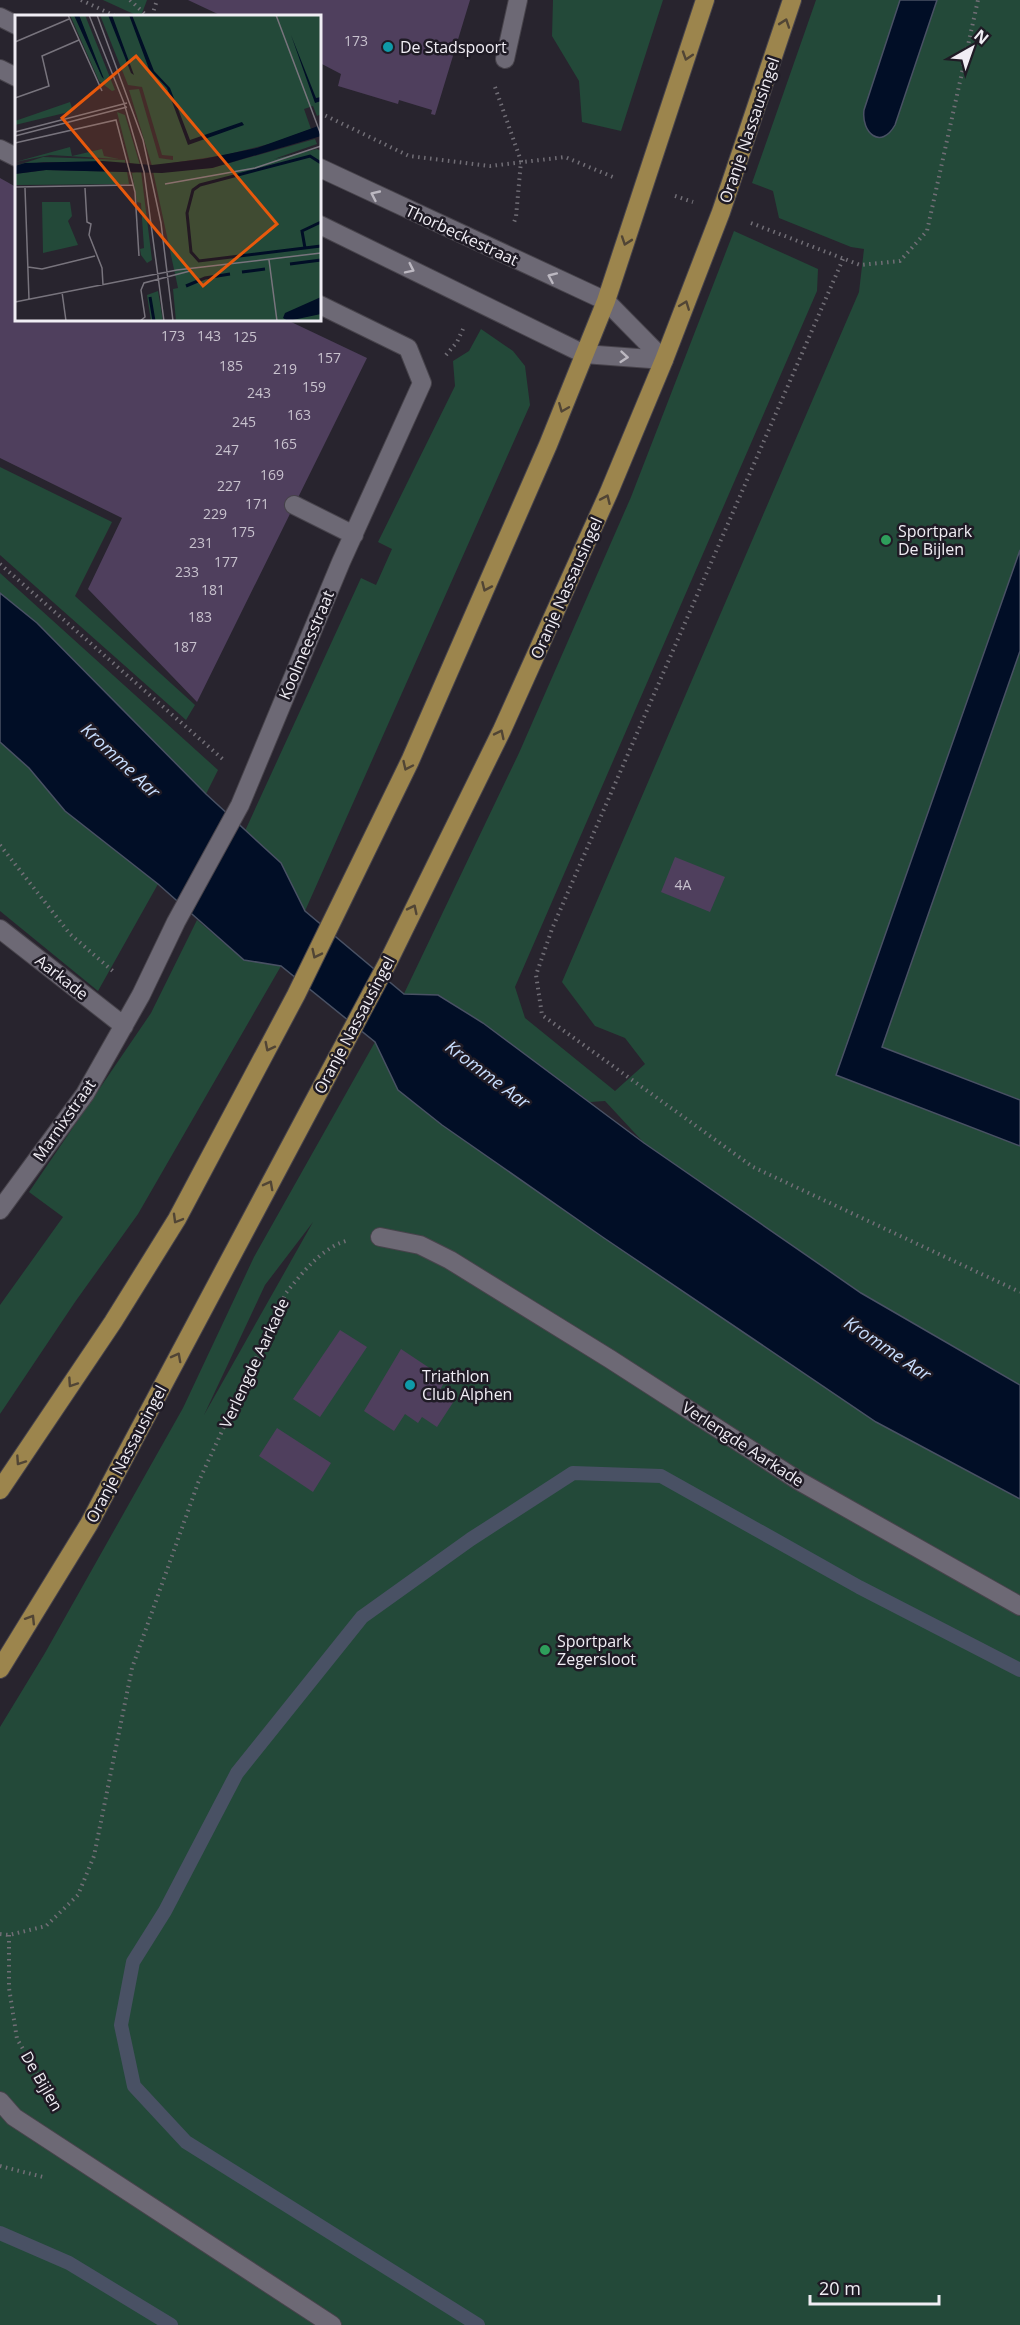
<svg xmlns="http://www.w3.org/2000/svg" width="1020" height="2325" font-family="'Open Sans',sans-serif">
<rect width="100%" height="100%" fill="#28242e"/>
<!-- green -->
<path fill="#234939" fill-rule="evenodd" d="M103,0H147L141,16H138Z
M553,0H663L621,131L582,122L579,81L552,36Z
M816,0H1020V1385L861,1293L644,1143L605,1101L590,1102L483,1023L439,995L400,1002L519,753L631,497L734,231L818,269L817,291L515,987L525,1018L615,1091L645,1064L625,1038L595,1026L562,982L859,292L864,249L851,247L779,218L773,191L752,183Z
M481,329L513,351L525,366L530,405L305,911L281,863L245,831L361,578L376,585L392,549L378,542L455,386L453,361L469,351Z
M0,467L112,522L75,596L195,705L186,720L0,555Z
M0,573L218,770L206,794L37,623L0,593Z
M0,742L29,768L65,811L158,884L98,991L0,911Z
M197,920L244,960L281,966L138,1214L75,1302L0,1414V1305L63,1217L29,1192L151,1013Z
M375,1042L398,1090L442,1125L604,1238L876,1422L1020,1499V2325H0V1727L45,1653L183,1408L254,1257ZM313,1222L204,1415L265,1285Z"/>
<!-- water -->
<path fill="#010e26" stroke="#495164" stroke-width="1.5" d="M900,0H937L895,125C881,150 861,133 864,110Z
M1020,550V651L882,1047L1020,1100V1146L836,1075Z
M0,593L37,623L206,794L281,863L305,911L404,994L438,995L483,1023L644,1143L861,1293L1020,1385V1499L876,1422L604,1238L442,1125L398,1090L375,1042L281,966L244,960L158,884L65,811L29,768L0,742Z"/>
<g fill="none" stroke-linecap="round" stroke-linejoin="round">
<!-- stream -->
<path stroke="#495164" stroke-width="14" d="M0,2233L69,2263L171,2325
M478,2325L186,2142L134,2086L121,2025L133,1962L165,1911L237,1773L362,1617L471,1539L573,1473L661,1476L859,1587L1020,1670"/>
</g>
<!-- building -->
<path fill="#4f3f5d" d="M188,0H470L435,115L431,114L432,110L399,100L398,104L338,86L341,74L320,63V16H222Z
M0,178L16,187V320H287L367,358L197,702L88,589L122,518L0,458Z
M675,857L725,877L710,912L661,892Z
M340,1330L367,1347L320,1417L293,1399Z
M401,1349L446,1379L440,1390L454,1401L437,1427L422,1417L418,1423L405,1414L394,1431L364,1411Z
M277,1428L331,1463L313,1492L259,1456Z"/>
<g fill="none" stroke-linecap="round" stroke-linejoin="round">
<defs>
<path id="minor" d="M0,17L16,25
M505,59L518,0
M0,69L16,77
M0,149L16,157
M320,168L606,301L664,360
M320,225L584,354L664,360
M294,505L354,535
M0,929L124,1026
M0,1210L85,1094L141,995L176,922L240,805L341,562L422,383L408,348L320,305
M380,1237L420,1245L450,1260L610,1359L799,1481L1020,1606
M0,2101L14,2117L332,2325"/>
<path id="major" d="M0,1490L113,1322L177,1219L296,995L410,761L548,445L606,301L705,0
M0,1669L89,1524L388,962L502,730L609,492L664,360L721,212L792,0"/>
</defs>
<!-- minor casing -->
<use href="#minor" stroke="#47434b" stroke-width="20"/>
<!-- major casing -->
<use href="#major" stroke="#47434b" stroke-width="20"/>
<!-- path -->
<path stroke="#716e76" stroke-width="4" stroke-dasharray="1.5 4.5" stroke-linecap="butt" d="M81,0L115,16
M130,0L147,16
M152,16L157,0
M495,87L521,161L516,217L513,225
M320,113L409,156L490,166L565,157L613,177
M675,196L693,202
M751,223L860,265L900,261L927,231L978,0
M843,259L552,929L536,975L542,1015L753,1167L1020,1292
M446,355L457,342L463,329
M0,564L225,761
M0,845L70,934L115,973
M0,1934L9,1935L46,1926L78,1895L94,1856L132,1668L198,1483L286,1293C303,1272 322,1247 349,1240
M9,1935V1988L17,2039L57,2106
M0,2166L43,2177"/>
<!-- minor -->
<use href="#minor" stroke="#6d6975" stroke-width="18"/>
<!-- major -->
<use href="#major" stroke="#9c854d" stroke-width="18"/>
</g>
<!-- one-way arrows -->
<defs><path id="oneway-chevron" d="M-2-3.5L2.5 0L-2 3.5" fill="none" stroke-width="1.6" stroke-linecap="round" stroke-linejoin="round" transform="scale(1.5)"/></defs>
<g stroke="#514535">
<use href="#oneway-chevron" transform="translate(785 23) rotate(-71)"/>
<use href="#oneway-chevron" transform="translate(687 56) rotate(108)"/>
<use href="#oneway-chevron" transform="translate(626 241) rotate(109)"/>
<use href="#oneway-chevron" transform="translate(685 305) rotate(-69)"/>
<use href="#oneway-chevron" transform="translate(563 408) rotate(112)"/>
<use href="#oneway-chevron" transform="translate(606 499) rotate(-66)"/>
<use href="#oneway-chevron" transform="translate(486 587) rotate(114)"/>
<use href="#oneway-chevron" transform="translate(500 734) rotate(-64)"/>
<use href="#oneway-chevron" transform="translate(407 766) rotate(115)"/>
<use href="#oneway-chevron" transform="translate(413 909) rotate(-64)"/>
<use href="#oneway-chevron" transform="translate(316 954) rotate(116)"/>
<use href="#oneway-chevron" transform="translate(269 1047) rotate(117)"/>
<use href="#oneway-chevron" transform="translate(269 1185) rotate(-62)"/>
<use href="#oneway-chevron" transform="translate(177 1219) rotate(120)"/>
<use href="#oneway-chevron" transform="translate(177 1357) rotate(-62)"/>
<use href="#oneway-chevron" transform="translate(72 1383) rotate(124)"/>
<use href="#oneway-chevron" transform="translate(20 1461) rotate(124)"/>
<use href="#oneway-chevron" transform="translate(31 1619) rotate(-58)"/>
</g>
<g stroke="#bcb8c1">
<use href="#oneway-chevron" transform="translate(375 195) rotate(-155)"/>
<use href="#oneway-chevron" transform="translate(410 269) rotate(26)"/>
<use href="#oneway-chevron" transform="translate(552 277) rotate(-156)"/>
<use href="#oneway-chevron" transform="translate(624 357) rotate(5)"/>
</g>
<!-- markers -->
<g fill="#0f9aa8" stroke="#1f1b25" stroke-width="2">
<circle cx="388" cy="47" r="6"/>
<circle cx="410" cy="1385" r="6"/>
</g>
<g fill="#2e9e5b" stroke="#1f1b25" stroke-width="2">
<circle cx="886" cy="540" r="6"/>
<circle cx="545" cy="1650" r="6"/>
</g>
<g text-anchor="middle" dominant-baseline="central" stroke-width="5" stroke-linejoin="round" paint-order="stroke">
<!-- number labels -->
<g font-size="14" fill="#c8c2ce">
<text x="356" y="40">173</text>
<text x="173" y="335">173</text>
<text x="209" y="335">143</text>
<text x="245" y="336">125</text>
<text x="329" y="357">157</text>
<text x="231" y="365">185</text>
<text x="285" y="368">219</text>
<text x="314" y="386">159</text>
<text x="259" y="392">243</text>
<text x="299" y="414">163</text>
<text x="244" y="421">245</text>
<text x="285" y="443">165</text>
<text x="227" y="449">247</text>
<text x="272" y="474">169</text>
<text x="229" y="485">227</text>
<text x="257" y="503">171</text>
<text x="215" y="513">229</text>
<text x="243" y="531">175</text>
<text x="201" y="542">231</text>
<text x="226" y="561">177</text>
<text x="187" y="571">233</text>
<text x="213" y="589">181</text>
<text x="200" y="616">183</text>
<text x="185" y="646">187</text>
<text x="683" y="884">4A</text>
</g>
<!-- poi labels -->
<g font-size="16" fill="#f0edf4" stroke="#1f1b25" text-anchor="start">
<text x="400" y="47">De Stadspoort</text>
<text x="898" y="531">Sportpark<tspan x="898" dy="18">De Bijlen</tspan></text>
<text x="422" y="1376">Triathlon<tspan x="422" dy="18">Club Alphen</tspan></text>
<text x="557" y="1641">Sportpark<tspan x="557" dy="18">Zegersloot</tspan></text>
</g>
<!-- street labels -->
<g font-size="16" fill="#f0edf4" stroke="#1f1b25">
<text transform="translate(749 130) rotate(-71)">Oranje Nassausingel</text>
<text transform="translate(462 235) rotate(25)">Thorbeckestraat</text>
<text transform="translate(566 588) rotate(-66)">Oranje Nassausingel</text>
<text transform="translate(306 645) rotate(-67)">Koolmeesstraat</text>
<text transform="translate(62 977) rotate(38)">Aarkade</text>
<text transform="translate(354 1025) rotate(-62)">Oranje Nassausingel</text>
<text transform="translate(64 1120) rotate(-55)">Marnixstraat</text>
<text transform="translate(254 1363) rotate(-65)">Verlengde Aarkade</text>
<text transform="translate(743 1444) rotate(33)">Verlengde Aarkade</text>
<text transform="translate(126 1454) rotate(-62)">Oranje Nassausingel</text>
<text transform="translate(42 2081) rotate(60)">De Bijlen</text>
</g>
<!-- water labels -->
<g font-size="18" font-style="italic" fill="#c8defe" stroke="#1f1b25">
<text transform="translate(121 760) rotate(43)">Kromme Aar</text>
<text transform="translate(488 1074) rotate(37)">Kromme Aar</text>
<text transform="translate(888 1348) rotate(34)">Kromme Aar</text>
</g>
</g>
<!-- overview -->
<g transform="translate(15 15)">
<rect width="306" height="306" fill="#28242e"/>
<path d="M55,0H59L88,64L64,0H70L100,75L97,76L84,66ZM85,0H306V99L302,101L298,91L289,94L296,114L258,128L210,140L137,151L114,75L124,74L144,143L158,145V141L147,140L127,72L113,70ZM55,87L58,96L0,110V106ZM102,97L110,100L125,150L115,148ZM300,124L302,129L259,144L302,134L306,136V306H161L158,274L163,273L138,156L197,153ZM55,132L57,141L87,134L89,141L104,144L35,140L0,147ZM28,142L110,145V148L29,147L0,151ZM31,155L112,157L114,169L0,170V159ZM126,156L137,245L132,248L126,240L125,234L129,233L126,188L122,187L117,158ZM27,187H55L57,201L53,206L63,230L28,238ZM143,276L148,306H136L132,280Z" fill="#234939"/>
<path d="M59,0H64L89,64L87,62ZM93,0H97L119,60L116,58ZM114,0H117L139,56L155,73L175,125L227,107L229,110L173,130L152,73L134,54ZM276,20L301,83L306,82V86L300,88ZM306,110V121L197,153L147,158L31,155L0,159V151L10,148L88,146L137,150L188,144L242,133ZM306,282V299L273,306L268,303L270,298Z" fill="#010e26"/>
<path fill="none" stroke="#010e26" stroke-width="3" d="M306,148L295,141L185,170L178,175L172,198L176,237L184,246L306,231M290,233L287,216L306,207M275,249L306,245M227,257L250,254M171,271L190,263L215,259M135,282L139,306"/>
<path fill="none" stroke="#78747d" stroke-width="1.5" d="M53,0L87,76M74,0L109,88L129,157L149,306M82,0L128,125L146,208L158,306M261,0L306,120M0,27L54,4M0,83L34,71L27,41L64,25M0,117L112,88M0,121L112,92M0,128L101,105L120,177L124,241M150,169L240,153L306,131M0,172L118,170M10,173L14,284M70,173L72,207L76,209L74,220L87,253L88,270M254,245L262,306M13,252L27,254L80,241M47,277L51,306M0,287L162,255L306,238M125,306L130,302L126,275L129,268L175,256"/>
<path fill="#e8590c" fill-opacity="0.15" stroke="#e8590c" stroke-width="3" d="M121,41L262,209L188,271L47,103Z"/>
<rect width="306" height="306" fill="none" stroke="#f0edf4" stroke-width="3"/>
</g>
<!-- north arrow -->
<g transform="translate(972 48) rotate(40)" stroke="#1f1b25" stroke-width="4.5" paint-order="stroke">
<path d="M0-4.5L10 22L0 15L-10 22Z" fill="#f0edf4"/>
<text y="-9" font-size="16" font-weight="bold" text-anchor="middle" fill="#f0edf4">N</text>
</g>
<!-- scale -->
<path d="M810 2295v9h129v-9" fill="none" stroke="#f0edf4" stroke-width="3"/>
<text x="819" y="2295" font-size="18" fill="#f0edf4" stroke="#1f1b25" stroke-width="4.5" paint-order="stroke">20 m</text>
</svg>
